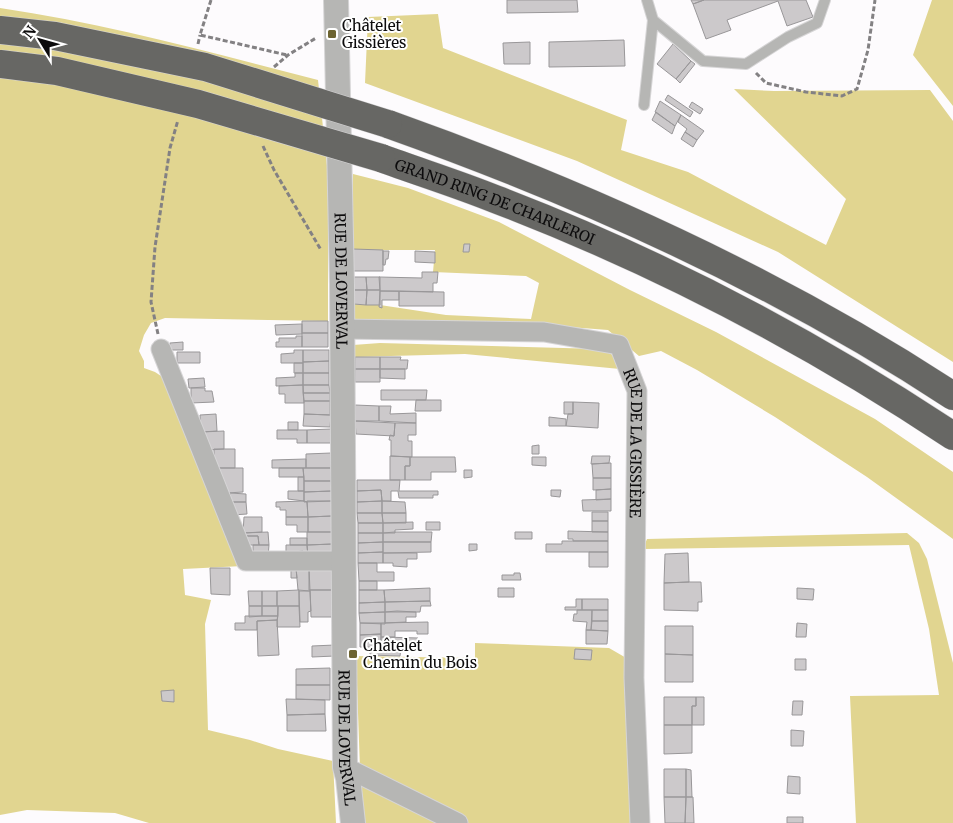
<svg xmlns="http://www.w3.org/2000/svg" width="953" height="823" font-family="Merriweather,serif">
<rect width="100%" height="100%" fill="#fdfbfd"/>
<!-- green -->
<path fill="#e1d590" d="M932,0H953V106L913,55Z
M0,8C108,24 213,53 318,80L328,175V321L165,318L151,323L144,335L139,351L144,361V368L155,372L167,380L243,566L183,569L185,595L211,600L205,624L208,730L250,740L278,749L333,761L336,823H149L115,813L27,810L0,815Z
M438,14L443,48L627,120L621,150L688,172L826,245L846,199L734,89L774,91L930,90L953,121V362L778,252L577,161L365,83L368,17Z
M353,174L408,188L499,222L630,290L716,332L875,419L953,472V539L867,477L775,417L697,370L661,351L639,356L608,330L556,326L352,319L354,304L380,305L446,315L531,319L539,283L526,276L433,272L435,250H350Z
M380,343L600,349L613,355L620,369L465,354L354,357L353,345Z
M907,533L919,543L927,559L953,663V823H856L850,696L939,695L929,629L909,545L643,549L647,539Z
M475,643L609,648L628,659L631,823H468L360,769L356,656L475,658Z
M358,783L445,823H364Z"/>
<!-- building -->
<path fill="#ccc9cb" stroke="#999799" d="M507,0H577L578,12L507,13Z
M691,0H704L693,4Z
M704,0H806L813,17L787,26L778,1L727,20L731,30L706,39L693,4Z
M624,40L625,66L549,67V42Z
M530,42V64H504L503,43Z
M673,44L691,61L676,79L657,64Z
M691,61L695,64L680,83L676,79Z
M668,95L693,112L690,117L665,100Z
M660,101L681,115L675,126L655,112Z
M692,102L703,109L700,114L689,107Z
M656,112L675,126L672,134L652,120Z
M681,115L704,131L697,140L685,132L687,129L678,122Z
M685,132L697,140L693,147L681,139Z
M464,244H470L469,252H463Z
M353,249L383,250V271H353Z
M383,251H389L388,259H386L385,265H383Z
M415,251L435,252V263L415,262Z
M422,272H438L437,283H433V292L380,291L379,277L422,278Z
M354,277H366L367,290H354Z
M366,277H380V290H367Z
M354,290H367L366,305L354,304Z
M367,290H380V305H366Z
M380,291H399V300H382V308L379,307Z
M399,291L444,292V306H399Z
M302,321H328V333H302Z
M302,324V334L276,335L275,325Z
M302,333H328V347H302Z
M296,336H302V347H276V342H279V338H296Z
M183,342V350H170V343Z
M294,350H303V363H281V354L294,353Z
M303,350H329V361L303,362Z
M177,352H200V363H177Z
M355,357H380V369H355Z
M380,357H401L400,360H408L407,369H380Z
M329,361V373H303V362Z
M294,363H303V373H294Z
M355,369H380V382H355Z
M380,369H405V379L380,378Z
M295,373H303V385L276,386V378L295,377Z
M303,373H329V385H303Z
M204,378L205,387L189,388L188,379Z
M303,385H329L330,393H303Z
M303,385L304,403H285V394H279V386Z
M191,388H205V391H212L214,402L191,403Z
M381,390H427L426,400H381Z
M303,393H330V401H304Z
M416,400H441V411H415Z
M304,401H330V415L304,414Z
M564,402H573V414H564Z
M573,402L599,403L598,428L566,426L568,414H573Z
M355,405L379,406V421H355Z
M379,406H391L390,414L416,413V423L379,421Z
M216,414L217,431L201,432L200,415Z
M304,414L331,415L330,427L303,426Z
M549,417L566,419V426H549Z
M355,421L395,423L394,436L356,434Z
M288,422H298V430H288Z
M395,423H416V435H408V441H412V457L391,456V440H389L390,435L394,436Z
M331,429V443H307V430Z
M277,430H307V443H297V439H277Z
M224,431V449L208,450L201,432Z
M539,445V454H532V446Z
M214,449H235V468H214Z
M331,453V468H306V454Z
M390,456L410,457V466H405V480H390Z
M592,456H610L609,463L591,464Z
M410,457H455L456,472H431V480H405V466H410Z
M532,457H546V466L532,465Z
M306,459V468H272V460Z
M611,463V478H593L592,464Z
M214,468H243V492L227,493Z
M279,468H303L304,477H279Z
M303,468H331V481H304Z
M464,470H472V477L464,478Z
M298,477H304V491H298Z
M593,478H611V489L593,490Z
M357,480H400L399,491H438V495H433V498H399L398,491H391V501H382L381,490L357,491Z
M304,481H331L332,491L304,492Z
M611,489V499L596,500V490Z
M381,490L382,501L357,502V491Z
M551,490H561L560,497L551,496Z
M288,491H304V501L288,499Z
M332,491V501L304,502V492Z
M230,493L246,494V502H230Z
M611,499V511H583L582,500Z
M304,501L307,502L308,517H286V510H280V507H276V502Z
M307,501H332V516L308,517Z
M382,501V513H357V502Z
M382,501L405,502L406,513H382Z
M232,502H246L247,514L232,515Z
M592,512H608V521H592Z
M357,513H382L383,523H358Z
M382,513H406V523H383Z
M332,516V532H308V517Z
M244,517H262V532L243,533Z
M286,517H308V532H297V525H286Z
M592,521H608V532H592Z
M413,522V529L395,530V533H383V523Z
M426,522H440V530H426Z
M358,523H383V533H358Z
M568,531L608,532V541H573V539H568Z
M268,532L269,545H259L258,536H246L243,533Z
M307,532H332L333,544L307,545Z
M395,532H432L431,542H383V533Z
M515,532H532V539H515Z
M358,533H383V542L358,543Z
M246,536H258L259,545H246Z
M290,538H307V545H290Z
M562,541H608V552H546V544H562Z
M383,542V552L358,553V543Z
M383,542H431V552L383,553Z
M333,544V557H308L307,545Z
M469,544H477V550L469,551Z
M253,545H269L268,557L253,555Z
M286,545H307L308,557H302L303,551L286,553Z
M589,552H608V567H589Z
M358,553L383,552V563H358Z
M383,553H417V559H407V567L393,566V563H383Z
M688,553L689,582L664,583L665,554Z
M358,563H377V572H394V581H359Z
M333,567V590H309V568Z
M210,568H230V595L211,594Z
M291,568H296L297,578H291Z
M296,568H309L310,591L298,590Z
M514,573H520L521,580H502V575H514Z
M359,581H377V590H359Z
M689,582H701L702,602H698V611L664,610V583Z
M430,588V601L385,602L384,590Z
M498,588H514V597H498Z
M797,588L814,589L813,600L797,599Z
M299,590V606H277V591Z
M310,590H333L334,617H311Z
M359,590H384L385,602L359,603Z
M248,591H262V606H249Z
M262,591H277V606H262Z
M299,591H310L311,611L308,612V622H300Z
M576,599H582V610H565V607H576Z
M582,599H608V610H582Z
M430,601L431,606H421L420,612H385V602Z
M385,602V612L359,613V603Z
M249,606H262V616L249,617Z
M262,606H278V616H262Z
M278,606H299L300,627H277Z
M577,610H592L591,630H586L587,622L573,621L574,614H577Z
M592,610H608V621H592Z
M397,611L416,612V617H406V622L385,623V612Z
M359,613L385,612V624L360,623Z
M245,616H278L277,620L257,621V630H235V623H245Z
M277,620L279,655L258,656L257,621Z
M592,621H608V631L591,630Z
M428,622V634H417V631H395V637H381V623Z
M360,623H381V634L360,635Z
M797,623L807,624L806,637H796Z
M665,626H693V655L665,654Z
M586,630L608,631L607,644H586Z
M381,634V647H360V635Z
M381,637L418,638L417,648H401L400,656L370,655V647H381Z
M335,645V656L312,657V646Z
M575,649L592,650L591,660L574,659Z
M665,654L693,655V682H665Z
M795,659H806V670H795Z
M330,668V685H296V669Z
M296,685H330V700L296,699Z
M174,690V702L162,701L161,691Z
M664,697H696V706H692V725H664Z
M696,697H704V725H692V706H696Z
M286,699L325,700V714L287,715Z
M793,701H803L802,715H792Z
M325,714L326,731H287V715Z
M664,725H692V753L664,754Z
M791,730L804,731L803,746H791Z
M664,769H686V797H664Z
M686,769L691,770L692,797H686Z
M788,776L800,777V794L787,793Z
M664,797H686L685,823H665Z
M686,797H693L694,823H685Z
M787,817H803V823H787Z"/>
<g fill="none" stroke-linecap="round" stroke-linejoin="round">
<defs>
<path id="service" d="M653,20L703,61L746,64L788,37L817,23L825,0
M644,105L653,20L647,0"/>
<g id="minor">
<path id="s1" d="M341,329L544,332L619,345L637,391L634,678L640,823"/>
<path d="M161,349L246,561H344"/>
<path d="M345,767L458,823"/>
</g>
<g id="tertiary">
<path id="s2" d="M336,0L342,285L345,767L348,778L353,823"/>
</g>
<g id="motorway">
<path d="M388,124C585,194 778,281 953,396"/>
<path id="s3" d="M381,158C419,172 458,184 495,199C655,260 810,341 953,436"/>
</g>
</defs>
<!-- service casing -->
<use href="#service" stroke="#d6d5d6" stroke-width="12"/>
<!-- minor casing -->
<use href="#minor" stroke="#d6d5d6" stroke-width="21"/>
<!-- tertiary casing -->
<use href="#tertiary" stroke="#d6d5d6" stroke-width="26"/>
<!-- motorway casing -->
<use href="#motorway" stroke="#d6d5d6" stroke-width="29"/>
<!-- path -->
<path stroke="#838183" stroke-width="3" stroke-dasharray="5 2.5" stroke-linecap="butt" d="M211,0L200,35L287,55
M198,44L200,35
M274,67L288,55L316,38
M756,73L766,83L806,92L842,96L857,89L868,50L875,0
M263,146L274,170L321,250
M158,334L151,302L155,247L170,148L178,120"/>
<!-- service -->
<use href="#service" stroke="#b6b6b4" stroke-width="10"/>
<!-- minor -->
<use href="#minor" stroke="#b6b6b4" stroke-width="19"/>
<!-- tertiary -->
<use href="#tertiary" stroke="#b6b6b4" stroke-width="24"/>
<!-- motorway -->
<use href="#motorway" stroke="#676764" stroke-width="28"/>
<defs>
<path id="motorway-bridge" d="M0,30L55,36L205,67L388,124
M0,64L57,71L198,104L381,158"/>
</defs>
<!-- motorway-bridge casing -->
<use href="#motorway-bridge" stroke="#d6d5d6" stroke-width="29" stroke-linecap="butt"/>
<!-- motorway-bridge -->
<use href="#motorway-bridge" stroke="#676764" stroke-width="28"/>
</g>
<!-- markers -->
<g fill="#6d6431" stroke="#fff" stroke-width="2">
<rect x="327" y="29" width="10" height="10" rx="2.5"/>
<rect x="348" y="649" width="10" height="10" rx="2.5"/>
</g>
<g text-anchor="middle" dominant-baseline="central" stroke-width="4" stroke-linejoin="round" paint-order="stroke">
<!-- poi labels -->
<g font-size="15" fill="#0c0b0c" stroke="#fff" text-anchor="start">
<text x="342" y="25">Châtelet<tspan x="342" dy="17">Gissières</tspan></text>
<text x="363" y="645">Châtelet<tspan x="363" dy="17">Chemin du Bois</tspan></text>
</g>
<!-- street labels -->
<g font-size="15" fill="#0c0b0c" stroke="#fff">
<text stroke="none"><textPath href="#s3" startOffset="122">GRAND RING DE CHARLEROI</textPath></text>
<text stroke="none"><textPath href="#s2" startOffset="281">RUE DE LOVERVAL</textPath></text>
<text stroke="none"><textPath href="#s1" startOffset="380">RUE DE LA GISSIÈRE</textPath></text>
<text stroke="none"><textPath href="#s2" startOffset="738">RUE DE LOVERVAL</textPath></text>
</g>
</g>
<!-- north arrow -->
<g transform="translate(40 40) rotate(307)" stroke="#ffffff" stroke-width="4" paint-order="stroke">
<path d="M0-4L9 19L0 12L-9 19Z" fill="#0c0b0c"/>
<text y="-8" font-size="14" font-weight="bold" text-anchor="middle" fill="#0c0b0c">N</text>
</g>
</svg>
